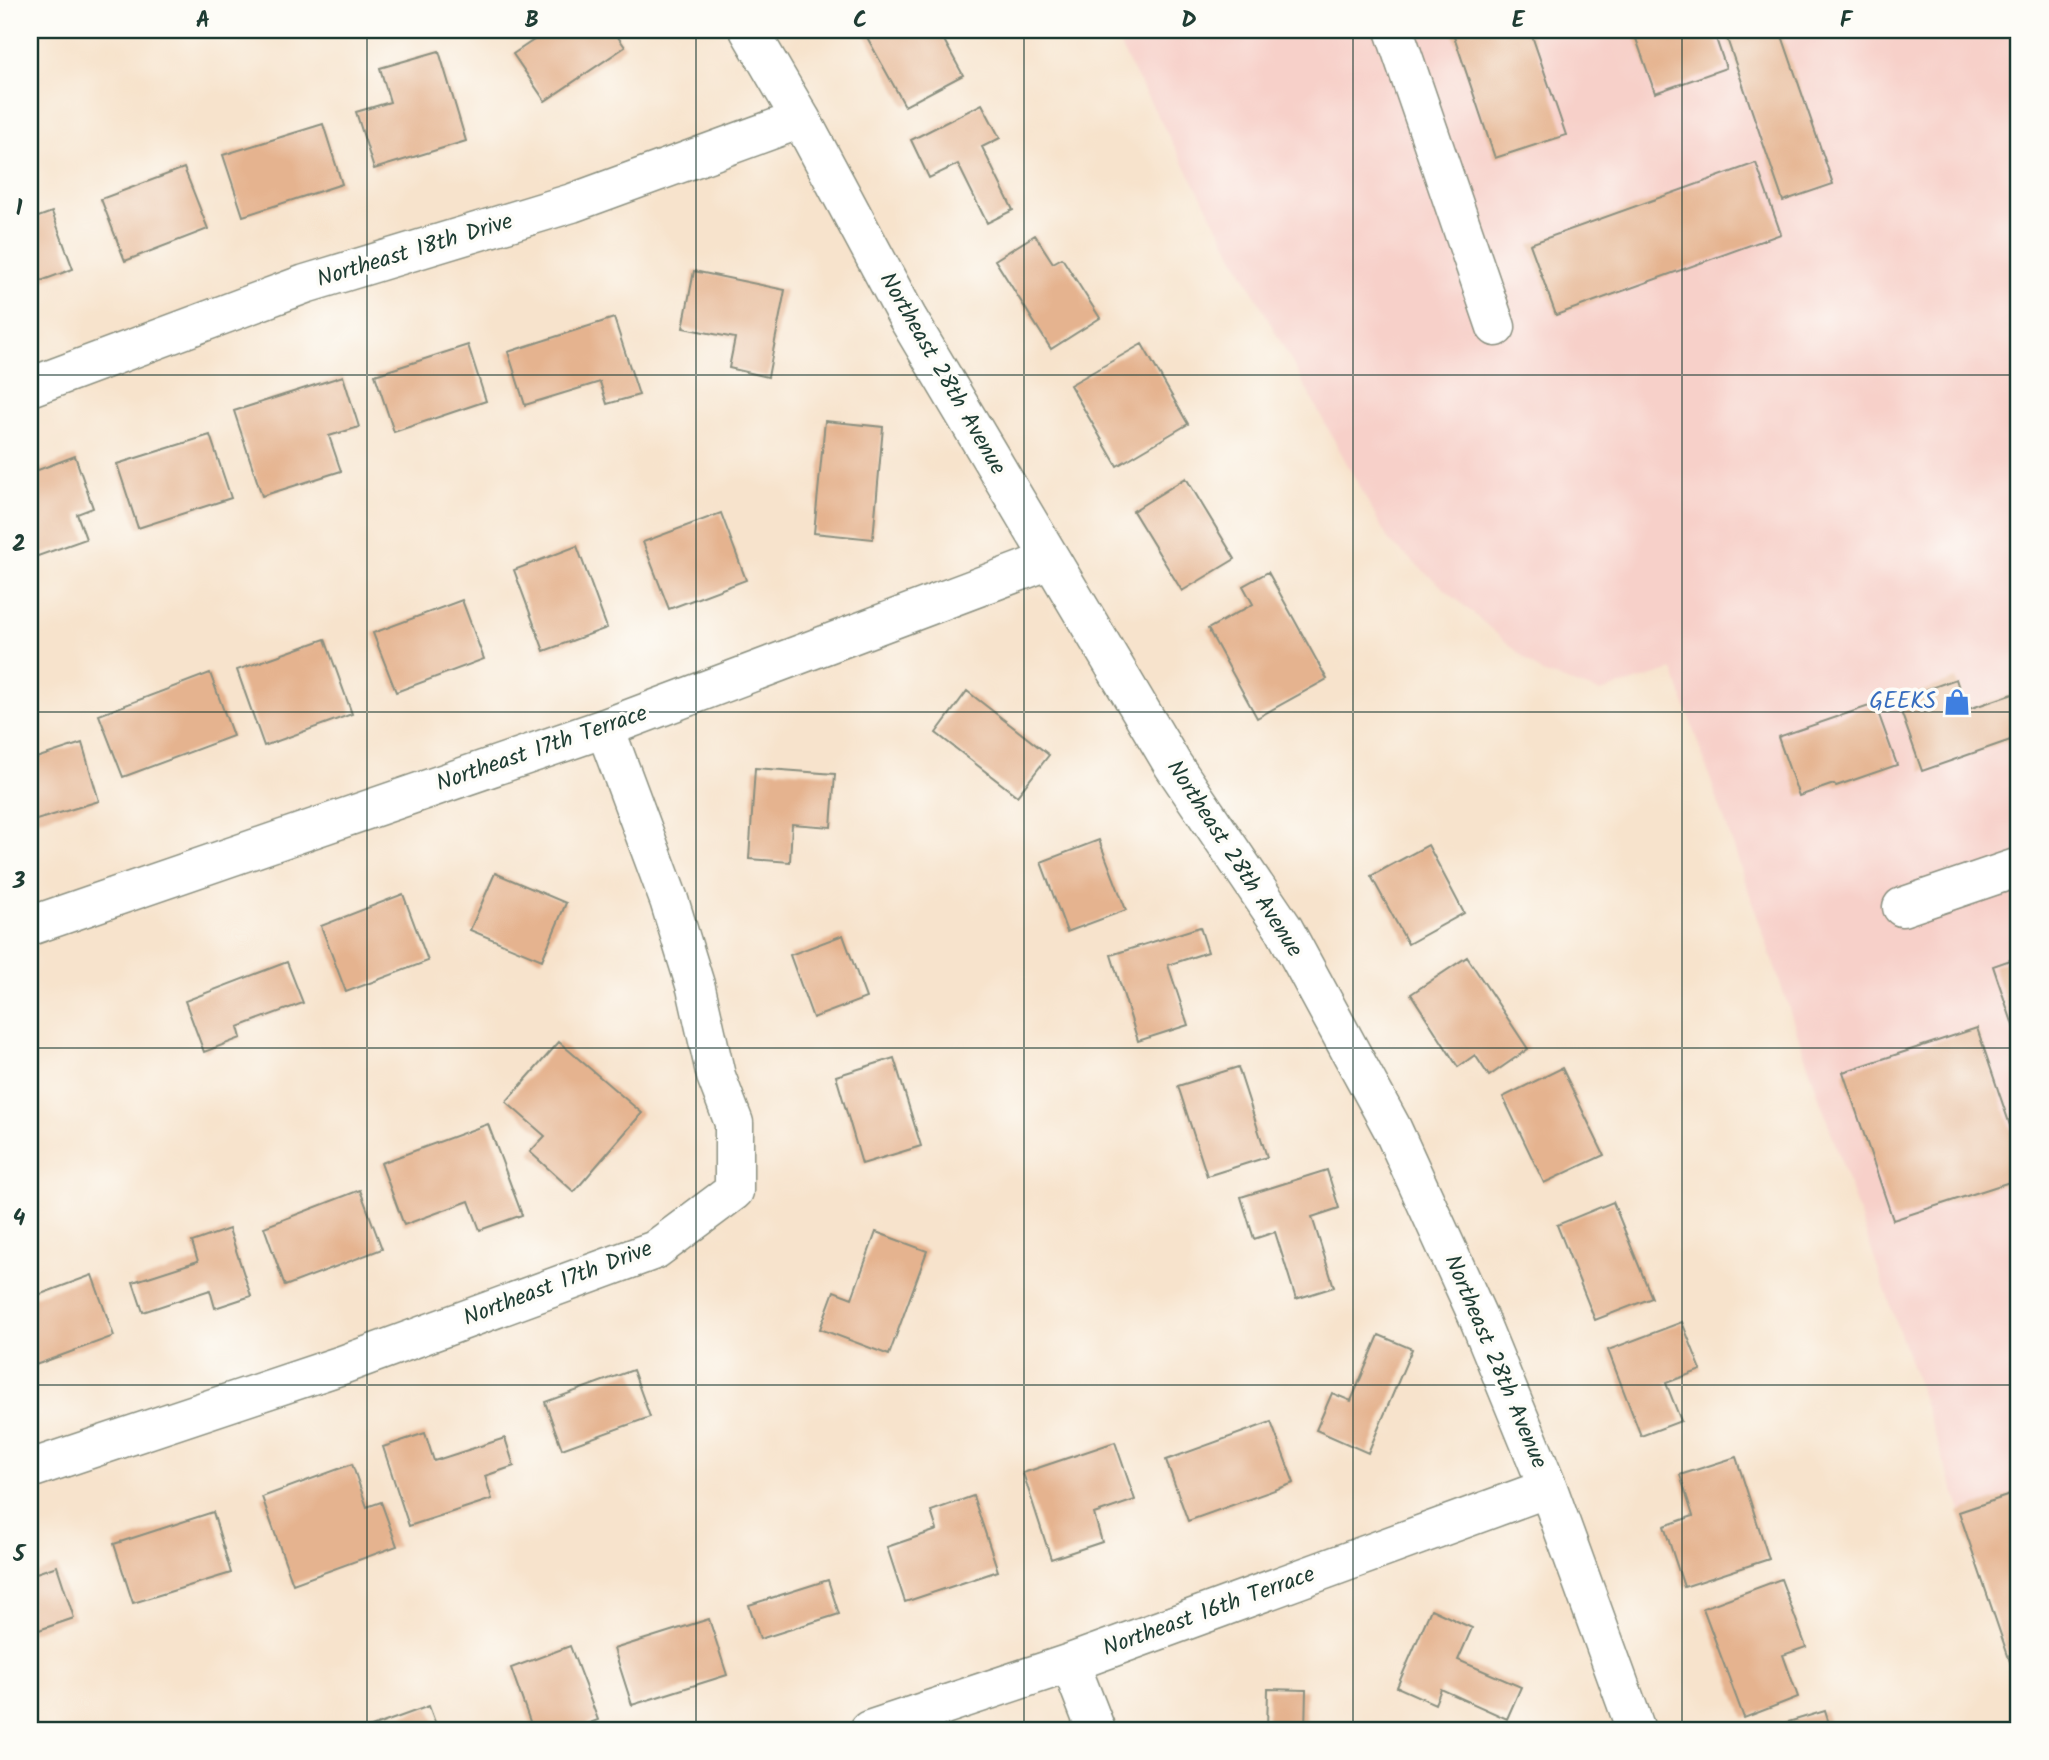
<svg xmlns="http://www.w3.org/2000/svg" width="2049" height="1760" font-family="Kalam,sans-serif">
<rect width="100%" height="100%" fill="#fdfcf7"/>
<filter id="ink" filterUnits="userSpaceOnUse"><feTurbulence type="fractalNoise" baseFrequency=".0143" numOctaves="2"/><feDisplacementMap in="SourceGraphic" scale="14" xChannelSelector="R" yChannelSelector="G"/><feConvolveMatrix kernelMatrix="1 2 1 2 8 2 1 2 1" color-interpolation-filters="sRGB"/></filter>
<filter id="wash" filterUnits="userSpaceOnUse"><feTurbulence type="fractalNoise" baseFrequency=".00686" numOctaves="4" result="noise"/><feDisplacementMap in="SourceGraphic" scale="28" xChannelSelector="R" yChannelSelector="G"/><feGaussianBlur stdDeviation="1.57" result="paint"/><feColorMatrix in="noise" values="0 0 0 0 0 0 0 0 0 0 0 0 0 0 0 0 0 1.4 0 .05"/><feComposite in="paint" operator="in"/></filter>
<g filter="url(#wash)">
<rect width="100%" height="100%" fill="#f7e3cc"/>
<!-- built -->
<path fill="#f7d0c9" d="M1111,30H2019V1681L1673,670L1600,692L1542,673L1389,541Z"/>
<g id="blocks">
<!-- building -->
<path fill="#e5b38f" d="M549,30H613L625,47L545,101L513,54Z
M863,30H946L940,33L963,75L905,106Z
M1452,30H1530L1566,135L1495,158Z
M1633,30H1713L1726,68L1655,93Z
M1724,30H1780L1833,184L1783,201Z
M439,51L466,141L374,169L356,112L390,102L380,68Z
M982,104L1000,138L982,147L1013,210L987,223L958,164L929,178L911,140Z
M323,124L342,184L243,216L223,155Z
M1756,163L1781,234L1556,315L1530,244Z
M184,168L208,229L125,261L101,199Z
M52,212L73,269L30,285V220Z
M1035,235L1053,263L1062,258L1100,318L1051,349L995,260Z
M694,271L785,290L768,377L729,368L735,338L683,328Z
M614,318L639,395L607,404L600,382L525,405L508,352Z
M1142,344L1188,424L1117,466L1070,385Z
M468,345L486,401L394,432L375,375Z
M343,376L359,427L329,436L341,471L262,496L234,411Z
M825,421L883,427L873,539L814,533Z
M210,435L231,498L138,528L117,464Z
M75,456L93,508L77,514L86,539L35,557L30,543V473Z
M1186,478L1235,559L1182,591L1133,511Z
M721,513L746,580L669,609L643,542Z
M577,546L607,628L544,651L514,570Z
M1268,572L1327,679L1257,718L1208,629L1253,604L1243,586Z
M462,600L484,659L396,692L373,633Z
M325,639L352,714L264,746L237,670Z
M210,673L233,736L123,777L99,715Z
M1956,679L1966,710L2019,692V737L1922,771L1897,700Z
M967,691L1049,755L1017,796L936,733Z
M1875,704L1897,765L1836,786L1834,784L1799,796L1778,737Z
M82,743L99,801L30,822V760Z
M755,768L835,774L831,827L792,824L790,862L749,859Z
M1099,840L1126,910L1067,932L1041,862Z
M1428,845L1464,913L1408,944L1371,876Z
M495,873L566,903L542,960L470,930Z
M403,894L428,961L346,992L321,926Z
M1200,927L1208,952L1168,965L1188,1025L1138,1041L1111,955Z
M843,935L866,998L813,1018L790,955Z
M1467,957L1528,1049L1489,1076L1475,1055L1458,1067L1411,994Z
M2019,957V1043L1993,966Z
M287,962L303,1003L238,1027L241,1038L204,1052L185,1001Z
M1977,1028L2019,1152V1179L1893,1220L1843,1072Z
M559,1042L642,1113L574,1192L530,1152L545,1136L506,1102Z
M894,1058L921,1146L862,1164L836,1076Z
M1238,1067L1267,1157L1207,1176L1178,1086Z
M1562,1068L1604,1155L1544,1183L1503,1097Z
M488,1124L522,1215L480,1230L469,1201L404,1225L381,1163Z
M1327,1170L1339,1208L1312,1217L1334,1287L1296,1299L1275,1232L1254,1239L1241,1197Z
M360,1190L382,1249L285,1286L264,1227Z
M1613,1202L1652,1298L1595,1320L1557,1225Z
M229,1229L251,1296L215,1308L210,1290L143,1312L133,1282L198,1261L192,1242Z
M876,1232L927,1251L889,1355L820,1329L834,1291L852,1298Z
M92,1275L114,1336L30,1367V1298Z
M1682,1322L1701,1370L1666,1383L1681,1421L1641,1436L1608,1350Z
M1379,1335L1412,1349L1368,1453L1316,1430L1332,1393L1351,1401Z
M633,1370L650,1417L562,1449L545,1402Z
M1271,1422L1294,1483L1188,1521L1166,1460Z
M425,1433L434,1461L505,1438L514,1466L485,1476L492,1499L409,1526L383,1447Z
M1115,1442L1135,1500L1094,1514L1102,1542L1051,1559L1023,1473Z
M1736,1457L1769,1559L1684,1587L1664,1526L1693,1516L1680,1475Z
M352,1464L367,1507L381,1502L397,1546L293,1584L262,1497Z
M2019,1492V1688L1959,1512Z
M973,1496L998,1571L905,1602L887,1547L937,1530L931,1511Z
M213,1512L231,1573L133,1603L114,1544Z
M57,1566L74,1618L30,1633V1575Z
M1781,1579L1806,1647L1783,1655L1798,1697L1744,1718L1703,1608Z
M828,1580L839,1614L760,1639L749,1605Z
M1431,1609L1472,1628L1458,1660L1521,1687L1507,1719L1441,1689L1435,1704L1397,1687Z
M709,1619L727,1675L632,1705L614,1649Z
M570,1646L598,1720L571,1730H533L511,1668Z
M1268,1689L1306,1690L1305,1730H1267Z
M429,1706L438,1730H363Z
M1825,1711L1831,1730H1787L1785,1723Z"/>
</g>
</g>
<g filter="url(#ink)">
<use href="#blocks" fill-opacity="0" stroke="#8b9080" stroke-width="2"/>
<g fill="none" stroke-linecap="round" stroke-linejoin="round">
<defs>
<path id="minor" d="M749,30L801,119L907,317L1173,765L1284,929L1392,1128L1478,1317L1548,1488L1636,1730
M1394,30L1496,327
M30,387L305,284L572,203L801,119
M1902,907L2019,867
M30,926L605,728L1050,560
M30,1469L342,1365L655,1250L734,1191V1123L716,1076L696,988L669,900L605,728
M1070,1663L1096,1730
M869,1730L1070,1663L1548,1488"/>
</defs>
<!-- minor casing -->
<use href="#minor" stroke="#8b9080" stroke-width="41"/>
<!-- minor -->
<use href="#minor" stroke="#fff" stroke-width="38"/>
</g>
</g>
<!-- grid -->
<path fill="none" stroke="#1f3d34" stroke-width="2" stroke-opacity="0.55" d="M367,30V1730M696,30V1730M1024,30V1730M1353,30V1730M1682,30V1730M30,375H2019M30,712H2019M30,1048H2019M30,1385H2019"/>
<!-- icons -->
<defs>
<symbol id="shop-bare" viewBox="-9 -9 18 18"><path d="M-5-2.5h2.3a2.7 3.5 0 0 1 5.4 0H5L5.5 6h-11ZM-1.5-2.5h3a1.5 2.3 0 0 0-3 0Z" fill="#3f7fe0" stroke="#fdfcf7" stroke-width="2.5" paint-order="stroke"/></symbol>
</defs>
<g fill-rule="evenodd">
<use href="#shop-bare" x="1938" y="683" width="38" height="38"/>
</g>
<g text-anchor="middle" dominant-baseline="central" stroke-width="7" stroke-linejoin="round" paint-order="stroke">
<!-- street labels -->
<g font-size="23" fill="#1f3d34" stroke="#fdfcf7">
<text transform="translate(415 251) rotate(-17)">Northeast 18th Drive</text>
<text transform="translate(942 374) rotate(60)">Northeast 28th Avenue</text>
<text transform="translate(542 749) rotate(-19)">Northeast 17th Terrace</text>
<text transform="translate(1234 859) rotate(57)">Northeast 28th Avenue</text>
<text transform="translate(558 1284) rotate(-21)">Northeast 17th Drive</text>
<text transform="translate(1495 1362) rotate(67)">Northeast 28th Avenue</text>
<text transform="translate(1209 1612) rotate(-20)">Northeast 16th Terrace</text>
</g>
<!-- shop labels -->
<g font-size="23" fill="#366cbe" stroke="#fdfcf7" text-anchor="end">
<text x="1936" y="702">GEEKS</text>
</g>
</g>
<!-- margin -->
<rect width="2049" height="1760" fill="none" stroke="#fdfcf7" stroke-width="77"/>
<rect x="38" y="38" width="1972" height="1684" fill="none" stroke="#1f3d34" stroke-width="2.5"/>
<g font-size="23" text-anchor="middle" font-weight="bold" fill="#1f3d34">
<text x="203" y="27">A</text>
<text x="532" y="27">B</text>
<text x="860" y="27">C</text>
<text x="1189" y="27">D</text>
<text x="1518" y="27">E</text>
<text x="1846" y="27">F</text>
<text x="19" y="215">1</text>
<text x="19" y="551">2</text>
<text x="19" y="888">3</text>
<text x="19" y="1225">4</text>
<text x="19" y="1561">5</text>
</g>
</svg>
